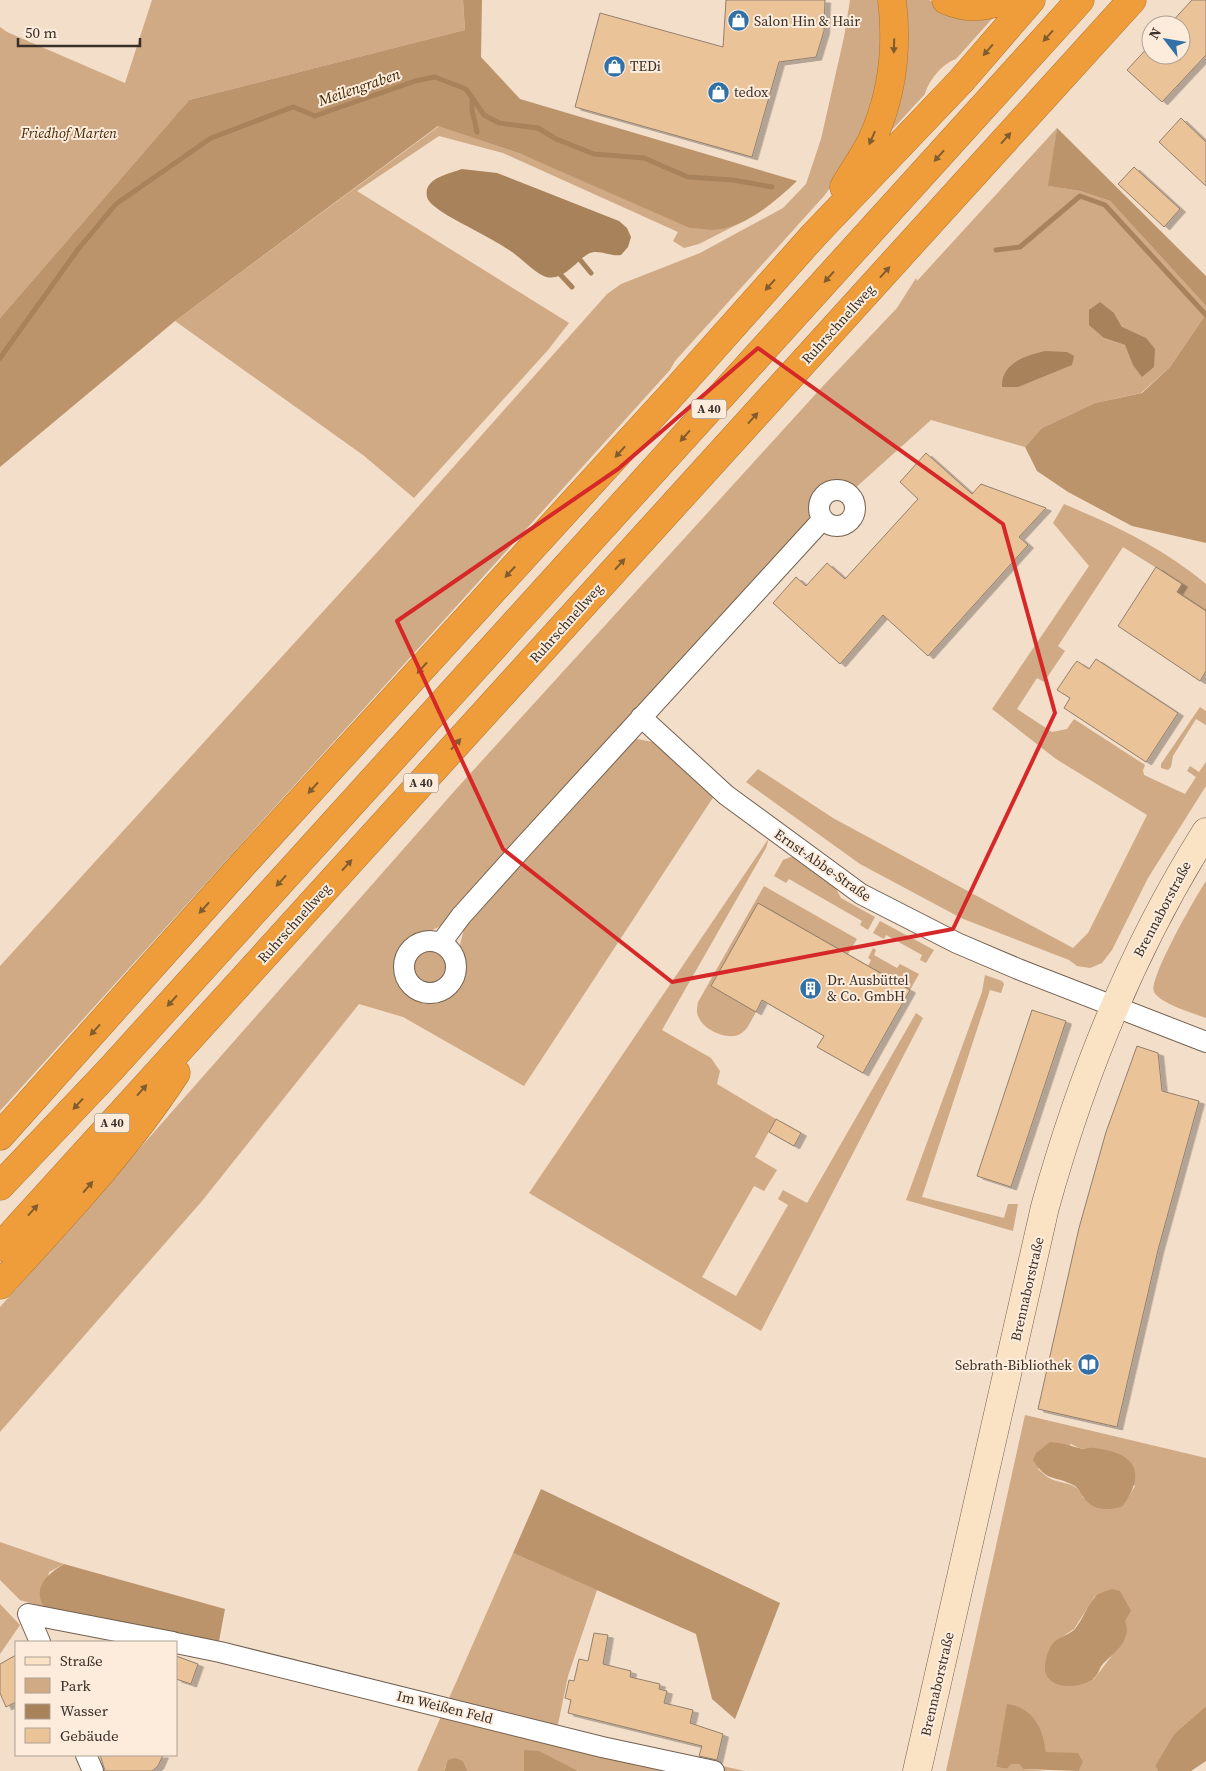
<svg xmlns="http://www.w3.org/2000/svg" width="1206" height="1771" font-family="'Source Serif 4',serif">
<defs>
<filter id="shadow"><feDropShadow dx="5.5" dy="3" stdDeviation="0" flood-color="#0004"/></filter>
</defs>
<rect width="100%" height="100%" fill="#f3deca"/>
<!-- green -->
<path fill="#cfaa84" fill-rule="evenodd" d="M152,0H463L465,30L189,100L0,318V27L7,32L125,83Z
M850,0H884L887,25L871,118L843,171L824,196L675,361L670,370L0,1111V966L401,526L607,294L621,284L700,253L783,208L806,184L821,139L844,37Z
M900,0H929L954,13L999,11L956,59C942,64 929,80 925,94L879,144Z
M439,126L521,154L715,230L748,219L699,244L684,248L673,241L678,232L503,153L439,136L357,191L569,323L548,350L414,498L363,455L175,321Z
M1057,128L1049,186L1080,191L1110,201L1206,306V314L1170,367L1141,393L1095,403L1042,428L1025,447L931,420L853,490L837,483C817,491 817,500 809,518C802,532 786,545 776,557L443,925C415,938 407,941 398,971L407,990L423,998L443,997L459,982L460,945L466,921L626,744L637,739L653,742L714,796L524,1086L403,1017L359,1004L202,1201L0,1432V1307L458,787L823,386L897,308L916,278L917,281ZM1114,313L1122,327L1129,354L1125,345L1104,338Z
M1064,504C1116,526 1163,548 1206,584V611L1177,592L1182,584L1123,547L1058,646L1065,651L1044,682L1037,678L1017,709L1052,732L1067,729L1074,719L1145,765L1143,770L1144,775L1185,794L1196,777L1187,771L1190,766L1199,772L1206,762V786L1148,878L1112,950L1102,963L1090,968L1077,966L1069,960L961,918L860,864L746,782L758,769L833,818L1073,948L1088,933L1147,815L1056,759L992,709L1089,566L1053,523Z
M1200,707L1206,711V725L1196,719L1173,756L1171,767L1168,770L1161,768V764Z
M769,838L766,848L662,1030L711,1058L720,1071L717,1084L776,1119L755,1157L777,1170L764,1191L754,1186L702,1277L736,1296L788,1205L778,1199L783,1190L807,1203L916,1013L923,1018L761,1331L529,1193Z
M793,856L833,883L841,898L875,917L868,930L860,925L862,921L789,879L786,883L774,876L783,860Z
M1206,881V1018C1193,1013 1161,1004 1154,992C1148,980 1196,896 1206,881Z
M764,886L857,939L848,954L758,904L711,986L756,1012C751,1020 748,1030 740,1034C728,1041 704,1030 699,1018C696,1013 697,1008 698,1002Z
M880,921L934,950L926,963L920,960L922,955L886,935L884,939L873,933Z
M873,948L876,950L874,955L897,968L900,964L919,974L910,990L868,966L871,960L868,958Z
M413 967a17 17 0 1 1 34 0a17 17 0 1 1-34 0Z
M985,975L1002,981L1004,984L1001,993L990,990L922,1197L1004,1218L1008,1204H1018L1013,1231L906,1200L982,992Z
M1025,1415L1206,1458V1706L1174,1734L1155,1766L1158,1771H1079L1083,1762L1046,1752C1044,1730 1033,1707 1008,1705L996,1767L1007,1769L1012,1764H1019L1023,1769L1046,1771H946ZM1071,1444L1079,1448L1087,1449L1135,1486L1123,1506L1083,1498C1077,1481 1064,1485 1051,1479C1046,1477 1042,1472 1038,1469ZM1095,1596L1126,1637L1094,1679L1054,1642L1074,1629Z
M0,1542L64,1564L49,1572L44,1607L20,1600L0,1580Z
M513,1553L597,1590L568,1676L557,1729L745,1771H578L524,1750V1771H468L463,1761L445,1766L444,1771H417Z
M0,1604L20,1625L0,1654Z"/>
<!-- forest -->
<path fill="#bb946c" d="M463,0H482L481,57L520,99L797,181C776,201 745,228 714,230C706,230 698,228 690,228L521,154L438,126L175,321L0,467V318L189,100L465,30Z
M1057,128L1206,276V306L1110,201L1080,191L1048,186Z
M1206,314V543L1132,526L1068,492L1037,471L1025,447L1042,428L1095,403L1142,393L1170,367Z
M1050,1442C1063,1443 1068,1445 1079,1448C1085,1450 1089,1447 1094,1448C1135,1453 1147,1471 1123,1506C1109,1511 1093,1511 1084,1498C1079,1492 1079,1487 1071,1484C1052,1475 1047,1482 1033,1460L1036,1453Z
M541,1489L780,1603L735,1719L712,1699L696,1634L513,1553Z
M64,1564L225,1609L219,1641L44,1607C32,1588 47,1574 64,1564Z
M1112,1589L1120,1591L1131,1611L1125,1621C1133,1641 1113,1653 1102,1665C1099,1669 1098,1675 1094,1678C1081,1690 1044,1690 1045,1667C1045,1659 1049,1647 1054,1642C1059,1637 1068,1635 1074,1630C1083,1620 1086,1607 1095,1597C1098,1593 1107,1591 1112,1589Z
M1007,1704C1033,1707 1044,1729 1046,1752L1078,1753L1083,1762L1079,1771L1023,1769L1019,1764H1012L1007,1769L996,1767Z
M1206,1706V1761L1191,1771H1158L1155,1766L1174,1734Z
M524,1750L539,1751L578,1771H524Z
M455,1758L463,1761L468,1771H444L448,1760Z"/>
<!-- water -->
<path fill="#a8825a" d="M462,169L497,173L619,221L627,228L631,237L628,247L621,255C610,257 598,248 588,254C575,262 564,281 546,277C536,274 519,256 509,250C499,243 487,237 476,231C466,225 429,208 427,197C423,178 449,174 462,169Z
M1100,302L1114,313L1122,327L1146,338L1155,349L1154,367L1142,377L1133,365L1125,345L1104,338L1089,325V310Z
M1045,351L1067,352L1074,356L1072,365L1018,387H1002C1001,363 1025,356 1045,351Z"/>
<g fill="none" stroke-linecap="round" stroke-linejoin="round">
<!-- stream -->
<path stroke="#a8825a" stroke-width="5" d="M472,99V110L477,132
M996,250L1020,247L1080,196L1105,205L1206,315
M577,256L591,273
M557,271L572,287
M0,358L79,248L116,204L211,138L293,107L315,116L415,81L435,77L466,89L484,115L499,123L538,128L556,139L594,154L644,158L688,177L733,180L772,187"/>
</g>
<!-- building -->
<path fill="#ebc399" stroke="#92806d" filter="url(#shadow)" d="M726,0H825L824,31L816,57L779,62L752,157L575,107L600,13L723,47Z
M1192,0H1206V55L1162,102L1127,70L1151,44V55H1181V25H1169Z
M1181,118L1206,142V186L1159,142Z
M1134,167L1180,209L1164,227L1118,184Z
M926,453L972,494L981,484L1046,508L1019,537L1028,545L928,656L883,615L840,664L773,603L796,577L806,586L827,563L845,579L918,499L900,482Z
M1156,567L1182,584L1177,592L1206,611V671L1200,681L1118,626Z
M1096,659L1178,713L1146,762L1064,708L1070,698L1057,690L1073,666L1077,661L1089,669Z
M758,903L910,990L863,1073L817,1047L824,1036L762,1000L756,1012L711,986Z
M1032,1010L1066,1021L1011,1187L977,1176Z
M1137,1046L1158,1053L1162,1091L1199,1101L1158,1250L1117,1427L1038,1409L1079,1228L1106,1132Z
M776,1119L801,1133L794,1146L769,1132Z
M594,1633L608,1635L603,1664L631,1671L630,1677L660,1684L659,1689L667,1691L664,1703L693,1710L690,1723L723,1734L717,1760L699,1756L702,1746L568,1713L571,1700L565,1698L569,1680L574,1681L579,1659L588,1661Z
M16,1655V1702L6,1707L0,1693V1664Z
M176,1656L198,1664L191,1684L176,1679Z
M100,1755H163L158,1766L152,1771H105Z"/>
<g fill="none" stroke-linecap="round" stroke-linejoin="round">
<defs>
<path id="minor" d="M819 508a18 18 0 1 1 36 0a18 18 0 1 1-36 0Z
M641,717L726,795L861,894L957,943L1018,969L1206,1042
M404 967a26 26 0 1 1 52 0a26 26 0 1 1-52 0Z
M441,943L461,916L524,846L823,519
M28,1614L173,1642
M28,1614L40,1642
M176,1643L220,1652L602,1747L714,1771
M86,1755L93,1771"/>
<path id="secondary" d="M917,1771L1045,1207C1082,1074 1132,949 1206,832"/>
<path id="motorway" d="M946,0C966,9 984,8 1005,0
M844,187C853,171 864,157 872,140C892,96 898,49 892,0
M0,1136L245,862L676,390L814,235L961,81L1031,0
M0,1186L111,1069L1080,0
M0,1247L1132,0
M0,1285C62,1217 126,1150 176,1073"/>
</defs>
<!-- minor casing -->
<use href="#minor" stroke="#73614f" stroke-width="22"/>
<!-- secondary casing -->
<use href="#secondary" stroke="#73614f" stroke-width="29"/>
<!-- motorway casing -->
<use href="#motorway" stroke="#ae7734" stroke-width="29"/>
<!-- minor -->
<use href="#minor" stroke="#fff" stroke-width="20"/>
<!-- secondary -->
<use href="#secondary" stroke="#fae2c4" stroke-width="28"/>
<!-- motorway -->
<use href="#motorway" stroke="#ee9d3a" stroke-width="28"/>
</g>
<!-- one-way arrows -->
<defs><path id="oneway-solid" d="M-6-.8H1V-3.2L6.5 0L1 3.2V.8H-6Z" transform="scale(1.25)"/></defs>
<g fill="#815c2f">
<use href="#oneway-solid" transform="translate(1048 36) rotate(132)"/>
<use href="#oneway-solid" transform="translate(894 46) rotate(92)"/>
<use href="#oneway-solid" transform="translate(988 50) rotate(131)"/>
<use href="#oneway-solid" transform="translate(872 138) rotate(114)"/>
<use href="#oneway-solid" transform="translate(1006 138) rotate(-48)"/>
<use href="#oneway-solid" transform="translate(939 156) rotate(132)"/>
<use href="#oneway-solid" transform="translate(885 272) rotate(-48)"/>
<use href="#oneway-solid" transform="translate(829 277) rotate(132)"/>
<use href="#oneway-solid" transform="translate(770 285) rotate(132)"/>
<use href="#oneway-solid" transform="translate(753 418) rotate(-48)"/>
<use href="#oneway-solid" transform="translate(685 436) rotate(132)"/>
<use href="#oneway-solid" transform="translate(620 452) rotate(132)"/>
<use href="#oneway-solid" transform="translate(620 564) rotate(-48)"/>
<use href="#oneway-solid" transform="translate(510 572) rotate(133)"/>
<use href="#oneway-solid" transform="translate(422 668) rotate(132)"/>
<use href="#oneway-solid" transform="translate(456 744) rotate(-48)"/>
<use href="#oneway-solid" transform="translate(313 788) rotate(132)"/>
<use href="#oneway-solid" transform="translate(347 865) rotate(-48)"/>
<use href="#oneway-solid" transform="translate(281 881) rotate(132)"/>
<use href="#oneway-solid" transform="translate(204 908) rotate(132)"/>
<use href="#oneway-solid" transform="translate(172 1001) rotate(132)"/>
<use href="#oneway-solid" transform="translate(95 1030) rotate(132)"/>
<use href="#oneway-solid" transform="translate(142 1090) rotate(-48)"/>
<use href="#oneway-solid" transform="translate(78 1104) rotate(133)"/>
<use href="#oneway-solid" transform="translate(88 1187) rotate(-49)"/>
<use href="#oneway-solid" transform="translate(33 1210) rotate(-48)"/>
</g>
<!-- marked area -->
<path fill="none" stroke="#d62828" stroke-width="4" stroke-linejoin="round" d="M758,348L1003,524L1055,713L953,929L672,982L503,849L397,621L618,469Z"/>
<!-- icons -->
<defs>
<symbol id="shop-disc" viewBox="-11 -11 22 22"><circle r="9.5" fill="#3171a7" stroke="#fdecdc"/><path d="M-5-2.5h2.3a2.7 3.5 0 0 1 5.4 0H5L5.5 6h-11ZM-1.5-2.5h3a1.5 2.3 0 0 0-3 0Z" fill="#fff"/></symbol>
<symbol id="building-disc" viewBox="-11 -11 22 22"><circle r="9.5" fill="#3171a7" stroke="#fdecdc"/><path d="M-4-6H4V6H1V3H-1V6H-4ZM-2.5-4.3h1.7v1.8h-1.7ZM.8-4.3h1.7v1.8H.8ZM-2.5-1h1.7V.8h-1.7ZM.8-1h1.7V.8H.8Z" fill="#fff"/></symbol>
<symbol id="library-disc" viewBox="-11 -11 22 22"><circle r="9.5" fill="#3171a7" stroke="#fdecdc"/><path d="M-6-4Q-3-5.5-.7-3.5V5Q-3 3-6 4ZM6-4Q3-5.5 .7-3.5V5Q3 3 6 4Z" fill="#fff"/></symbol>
</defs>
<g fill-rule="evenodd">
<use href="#shop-disc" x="726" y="8" width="25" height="25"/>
<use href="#shop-disc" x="602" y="54" width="25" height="25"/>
<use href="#shop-disc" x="706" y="80" width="25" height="25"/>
<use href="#building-disc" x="798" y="976" width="25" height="25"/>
<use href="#library-disc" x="1076" y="1352" width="25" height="25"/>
</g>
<g text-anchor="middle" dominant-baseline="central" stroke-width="4" stroke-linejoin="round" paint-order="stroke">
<!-- shield labels -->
<g fill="#fdecdc" stroke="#73685e" stroke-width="1">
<rect x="691.5" y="399.5" width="35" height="19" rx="4"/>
<rect x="403.5" y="773.5" width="35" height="19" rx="4"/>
<rect x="94.5" y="1113.5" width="35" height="19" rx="4"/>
</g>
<g font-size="12" font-weight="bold" fill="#383028">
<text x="709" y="409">A 40</text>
<text x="421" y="783">A 40</text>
<text x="112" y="1123">A 40</text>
</g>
<!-- poi labels -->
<g font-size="14" fill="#383028" stroke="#fdecdc" text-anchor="start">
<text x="754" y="21">Salon Hin &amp; Hair</text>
<text x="630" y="66">TEDi</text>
<text x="734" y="92">tedox</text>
<text x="827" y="980">Dr. Ausbüttel<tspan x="827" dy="16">&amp; Co. GmbH</tspan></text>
<text x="1072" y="1365" text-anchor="end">Sebrath-Bibliothek</text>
</g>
<!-- park labels -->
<g font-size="14" font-style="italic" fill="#412604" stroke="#fdecdc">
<text x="69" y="133">Friedhof Marten</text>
</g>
<!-- street labels -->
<g font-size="14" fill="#383028" stroke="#fdecdc">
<text transform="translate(838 324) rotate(-48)">Ruhrschnellweg</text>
<text transform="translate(566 623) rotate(-48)">Ruhrschnellweg</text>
<text transform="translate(823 865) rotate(35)">Ernst-Abbe-Straße</text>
<text transform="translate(1162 909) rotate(-62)">Brennaborstraße</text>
<text transform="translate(294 923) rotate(-48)">Ruhrschnellweg</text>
<text transform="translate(1027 1289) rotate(-77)">Brennaborstraße</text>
<text transform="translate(937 1684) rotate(-77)">Brennaborstraße</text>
<text transform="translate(445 1707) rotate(14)">Im Weißen Feld</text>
</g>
<!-- water labels -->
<g font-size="15" font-style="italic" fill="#3f2402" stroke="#fdecdc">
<text transform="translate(359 87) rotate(-19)">Meilengraben</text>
</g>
</g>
<!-- legend -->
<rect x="15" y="1641" width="162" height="115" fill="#fdecdc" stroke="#aea194"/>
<rect x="25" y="1657" width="25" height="8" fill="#fae2c4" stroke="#aea194"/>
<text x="60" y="1666" font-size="15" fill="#383028">Straße</text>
<rect x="25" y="1678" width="25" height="15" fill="#cfaa84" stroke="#aea194"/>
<text x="60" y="1691" font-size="15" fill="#383028">Park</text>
<rect x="25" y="1704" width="25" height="15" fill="#a8825a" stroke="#aea194"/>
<text x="60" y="1716" font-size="15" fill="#383028">Wasser</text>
<rect x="25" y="1728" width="25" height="15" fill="#ebc399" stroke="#aea194"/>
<text x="60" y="1741" font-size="15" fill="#383028">Gebäude</text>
<!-- north arrow -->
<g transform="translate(1166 40) rotate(301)"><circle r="24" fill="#fdecdc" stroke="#aea194"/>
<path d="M0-4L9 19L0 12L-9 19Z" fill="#3171a7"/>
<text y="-8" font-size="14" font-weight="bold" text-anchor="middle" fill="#383028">N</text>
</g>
<!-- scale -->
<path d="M18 38v8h122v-8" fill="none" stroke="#383028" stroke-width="2.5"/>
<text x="25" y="38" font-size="15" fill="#383028" stroke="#fdecdc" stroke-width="4" paint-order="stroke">50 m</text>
</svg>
